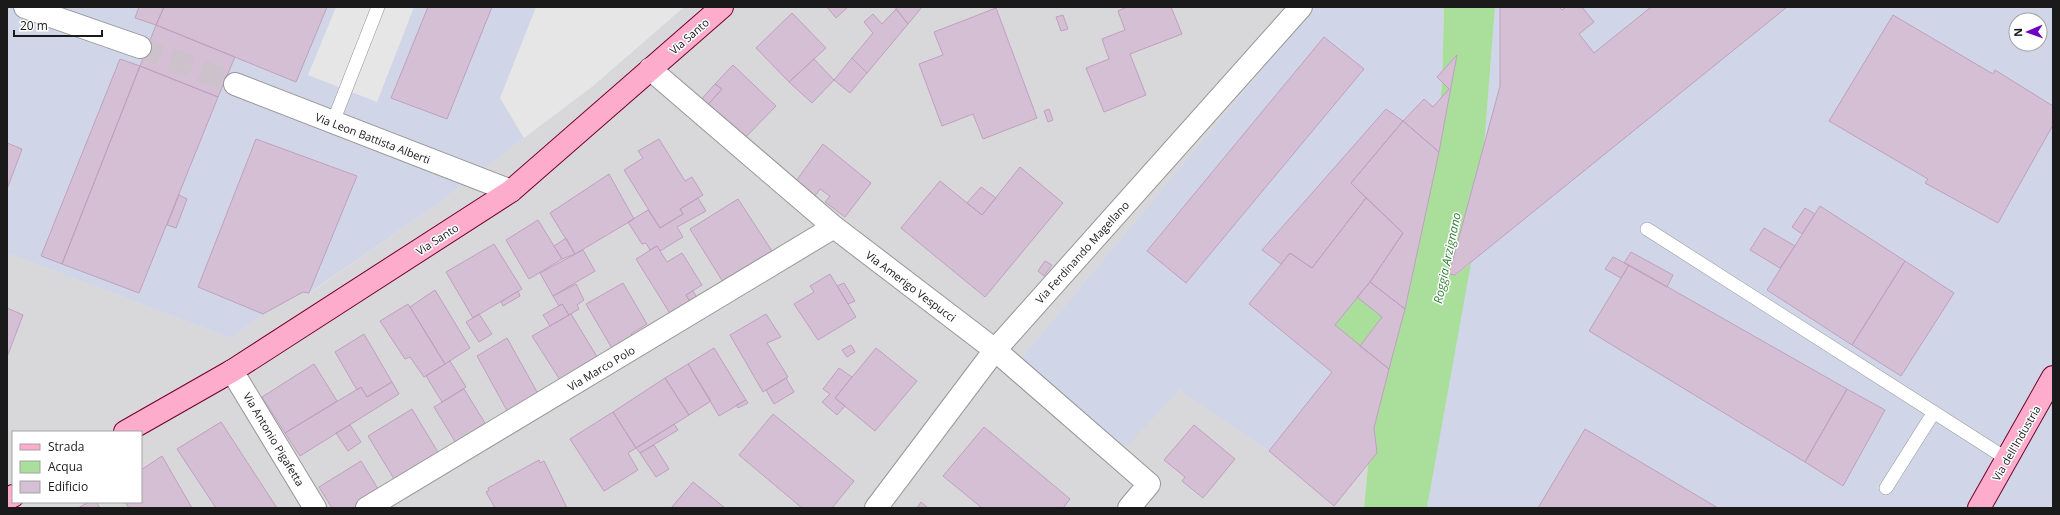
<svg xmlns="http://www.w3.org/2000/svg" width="2060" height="515" font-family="'Open Sans',sans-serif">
<rect width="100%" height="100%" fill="#eddfea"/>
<!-- residential -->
<path fill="#d8d7d9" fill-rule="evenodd" d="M684,7H1314L1013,368L1179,390L1269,451L1334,505L1368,465L1364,508H7V253L231,338L263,314L303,292L310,293L432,208L593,86ZM13,432H141V502H13Z"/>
<!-- industrial -->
<path fill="#d0d6e7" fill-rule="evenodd" d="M7,7H684L593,86L432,208L309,293L302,292L263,314L231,338L7,253Z
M1314,7H1444L1442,84L1436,149L1439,152L1405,309L1374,428L1377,453L1334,506L1269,451L1179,390L1114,460L1013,368Z
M1495,7H2053V508H1427L1470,263L1455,275L1449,274L1484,148ZM2016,20H2040V44H2016Z"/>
<!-- parking -->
<path fill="#e6e6e6" d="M336,7H414L377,102L308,75Z
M536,7H684L593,86L524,138L500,98Z"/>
<!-- water -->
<path fill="#aadf9b" d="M1444,7H1495L1484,148L1449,274L1456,275L1471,263L1427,508H1364L1368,465L1377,453L1374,428L1335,325L1370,282L1405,309L1438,152L1436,149L1442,84Z"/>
<!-- building -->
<path fill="#d4bfd4" stroke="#c0a0c0" d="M139,7H164L156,25L135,18Z
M164,7H327L296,82L156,25Z
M428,7H492L447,119L391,98Z
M827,7H848L836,18Z
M895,7H922L908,24Z
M1127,7H1171L1182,34L1130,54L1146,95L1104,112L1086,68L1109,59L1102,39L1125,30L1118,11Z
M1500,7H1559L1562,10L1566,7H1582L1594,22L1579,34L1594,53L1651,7H1787L1455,275L1449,274L1500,86Z
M996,8L1037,118L983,139L973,114L942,126L919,64L943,55L934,32Z
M896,9L908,24L867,73L852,58L873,33L864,22L873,14L882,24Z
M792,13L826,48L789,82L756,48Z
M1063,15L1068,29L1061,31L1056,17Z
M1893,15L1993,74L1995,70L2053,106V125L1998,223L1925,183L1928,179L1829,121Z
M156,25L235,57L218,97L140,66Z
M1324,37L1364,69L1186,283L1147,251Z
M1457,55L1451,87L1439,152L1403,121L1424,99L1433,107L1449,89L1437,77Z
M852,58L867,73L850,93L834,80Z
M120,59L140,66L62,264L41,256Z
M814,59L834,80L812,103L789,82Z
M733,65L776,106L741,142L704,109L722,89L715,84Z
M140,66L218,97L139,293L62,264Z
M715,84L722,89L704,109L698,103Z
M1049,109L1053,120L1048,122L1044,111Z
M1386,109L1403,121L1351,183L1366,198L1312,268L1290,253L1281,264L1262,250Z
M1403,121L1439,152L1405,309L1370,282L1403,233L1351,183Z
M256,139L357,176L309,293L303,292L263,314L198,287Z
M659,139L685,181L692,177L703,195L680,209L683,214L660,228L624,170L643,158L638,151Z
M7,143L22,149L7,189Z
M823,144L871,183L845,217L825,202L830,196L820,189L815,196L796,181Z
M1020,167L1063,203L985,297L901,228L940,181L982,215Z
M609,174L634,219L575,254L550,213Z
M981,187L996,198L982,215L967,203Z
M179,195L187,199L176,228L167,225Z
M698,198L706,211L677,227L683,237L660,251L657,246L650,250L646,243L642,244L628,222L648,210L660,228L683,214L680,209Z
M1366,198L1403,233L1370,282L1335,325L1389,369L1374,428L1377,453L1334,506L1269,451L1332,372L1249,304L1290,253L1312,268Z
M738,199L772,251L723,282L690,229Z
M1820,206L1905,261L1852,345L1767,290Z
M1805,208L1815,214L1802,234L1792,227Z
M538,220L562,259L529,279L506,240Z
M1764,228L1795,246L1780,268L1750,250Z
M566,238L575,254L562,259L554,246Z
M494,244L522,289L473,318L446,272Z
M657,246L667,262L682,253L702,285L686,295L691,303L671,315L636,259Z
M583,250L595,271L553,296L540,273Z
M1631,252L1673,275L1667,287L1624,263Z
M1613,257L1629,265L1621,278L1605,269Z
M1045,261L1052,265L1044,276L1038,271Z
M1905,261L1954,293L1901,376L1852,345Z
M1629,265L1847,389L1805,462L1589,331Z
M830,274L856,317L818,340L794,304L814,292L810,286Z
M1370,282L1405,309L1389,369L1360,346L1382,317L1357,297Z
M623,283L647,324L631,334L634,338L613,350L586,304Z
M844,283L855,301L848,304L837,286Z
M576,284L584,300L577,305L579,309L569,315L562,304L559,306L553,296Z
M435,290L470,348L445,364L410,307Z
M518,291L520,296L503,306L501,302Z
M693,291L699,301L691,303L686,295Z
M408,304L445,364L424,377L410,357L405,359L380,321Z
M562,304L569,315L550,326L543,315Z
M7,308L23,315L7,357Z
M479,314L492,334L479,342L466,322Z
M571,314L599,360L562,383L532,336Z
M766,314L781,337L767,343L788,377L763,392L730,335Z
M364,334L392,382L367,397L361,387L357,390L335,352Z
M507,338L541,399L510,416L477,356Z
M851,345L855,352L847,357L842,350Z
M714,348L746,400L719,416L688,364Z
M876,348L917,381L875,431L835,398Z
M450,361L466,387L442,402L426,376Z
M314,364L337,401L285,433L262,397Z
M688,364L711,401L689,415L665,378Z
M839,368L852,377L835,398L845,406L837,415L822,402L830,394L823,389Z
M665,378L689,415L636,448L613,412Z
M786,378L794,392L774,404L766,390Z
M392,382L399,394L300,456L285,433L361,387L367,397Z
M464,389L485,423L470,433L473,439L459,448L434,407Z
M1847,389L1885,410L1843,486L1805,462Z
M746,400L748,403L738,408L736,405Z
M412,409L442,459L399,487L368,436Z
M613,412L636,448L628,453L638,470L604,491L570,439Z
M773,414L854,481L832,508H802L739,455Z
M221,422L277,508H216L177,449Z
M674,424L678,430L640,453L636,448Z
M350,425L361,442L348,451L336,433Z
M1194,425L1235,459L1203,498L1182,481L1185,477L1164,460Z
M984,427L1070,499L1063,508H982L943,476Z
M1585,429L1718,508H1538Z
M654,445L669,469L656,477L640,453Z
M162,456L192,508H129L125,502H141V470Z
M539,460L540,463L544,461L567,508H495L486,492L489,490L488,488Z
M361,461L383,497L365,508H332L319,487Z
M693,482L725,508H671Z
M89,502H96L100,508H78Z
M921,502L928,508H917Z"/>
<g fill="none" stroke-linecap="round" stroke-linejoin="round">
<!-- street-tunnel -->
<path stroke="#cdc1cb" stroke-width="22" stroke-dasharray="22 11" stroke-linecap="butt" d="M140,47L235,84"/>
<defs>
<path id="lane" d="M333,122L378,7
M1647,229L2007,459
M1886,488L1934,412"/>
<path id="street" d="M25,7L140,47
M650,69L834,227L995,350L1149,484L1129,508
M235,84L511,191
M232,371L315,508
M367,508L834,227
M876,508L995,350L1301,7"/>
<path id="secondary" d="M125,432L232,371L511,191L722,7
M7,499L13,496
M1979,508L2053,377"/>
</defs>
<!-- lane casing -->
<use href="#lane" stroke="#979797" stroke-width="14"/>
<!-- street casing -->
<use href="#street" stroke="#979797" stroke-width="24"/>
<!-- secondary casing -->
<use href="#secondary" stroke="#730027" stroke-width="24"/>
<!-- lane -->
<use href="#lane" stroke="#fff" stroke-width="13"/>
<!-- street -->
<use href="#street" stroke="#fff" stroke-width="22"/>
<!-- secondary -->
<use href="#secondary" stroke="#feaccc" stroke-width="22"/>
</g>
<g text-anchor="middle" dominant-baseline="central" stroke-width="3" stroke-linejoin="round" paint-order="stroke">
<!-- street labels -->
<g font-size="11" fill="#1a1a1a" stroke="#fff">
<text transform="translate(689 36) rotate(-41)">Via Santo</text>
<text transform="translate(373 138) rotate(21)">Via Leon Battista Alberti</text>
<text transform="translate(437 239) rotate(-33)">Via Santo</text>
<text transform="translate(1082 252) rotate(-48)">Via Ferdinando Magellano</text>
<text transform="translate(911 286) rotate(37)">Via Amerigo Vespucci</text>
<text transform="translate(601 368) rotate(-31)">Via Marco Polo</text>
<text transform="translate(274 439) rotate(59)">Via Antonio Pigafetta</text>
<text transform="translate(2016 443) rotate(-60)">Via dell'Industria</text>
</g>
<!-- water labels -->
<g font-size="12" font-style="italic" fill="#338037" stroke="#fff">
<text transform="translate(1447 258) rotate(-78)">Roggia Arzignano</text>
</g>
</g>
<!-- border -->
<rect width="2060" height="515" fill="none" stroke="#1a1a1a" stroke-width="16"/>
<!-- legend -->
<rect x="12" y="431" width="130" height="72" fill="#ffffff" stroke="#a3a3a3"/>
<rect x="20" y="444" width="20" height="6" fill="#feaccc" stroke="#a3a3a3"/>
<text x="48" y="451" font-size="12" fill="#1a1a1a">Strada</text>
<rect x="20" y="461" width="20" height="12" fill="#aadf9b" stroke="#a3a3a3"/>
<text x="48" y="471" font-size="12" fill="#1a1a1a">Acqua</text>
<rect x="20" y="481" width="20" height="12" fill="#d4bfd4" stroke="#a3a3a3"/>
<text x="48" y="491" font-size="12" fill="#1a1a1a">Edificio</text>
<!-- north arrow -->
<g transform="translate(2028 32) rotate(268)"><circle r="19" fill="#ffffff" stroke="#a3a3a3"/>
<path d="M0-3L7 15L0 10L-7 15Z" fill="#6e00c5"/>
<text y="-6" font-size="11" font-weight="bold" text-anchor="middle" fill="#1a1a1a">N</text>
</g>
<!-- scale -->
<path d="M14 30v6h88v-6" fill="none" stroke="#1a1a1a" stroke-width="2"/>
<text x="20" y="30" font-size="12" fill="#1a1a1a" stroke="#ffffff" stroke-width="3" paint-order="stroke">20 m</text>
</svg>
